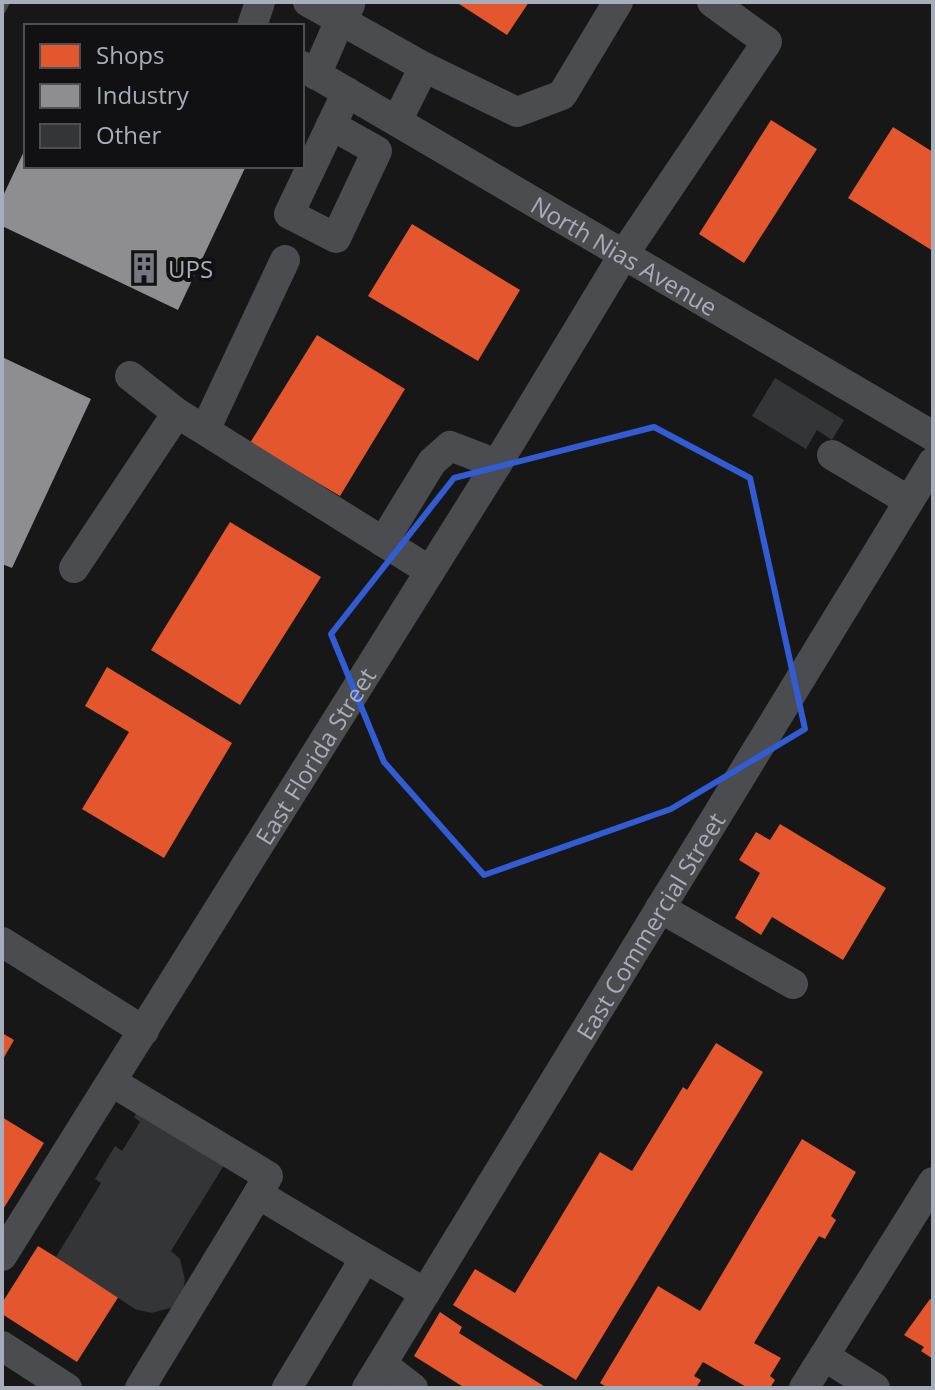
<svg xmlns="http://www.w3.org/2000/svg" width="935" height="1390" font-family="'Open Sans',sans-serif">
<rect width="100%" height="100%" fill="#171717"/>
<!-- shops -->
<path fill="#e4572e" d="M456,2H529L507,35Z
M771,120L817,149L744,263L699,234Z
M893,127L933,152V251L848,198Z
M412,224L520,290L478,361L368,296Z
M317,335L405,389L340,496L250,443Z
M230,522L321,577L240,705L151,650Z
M107,667L232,743L164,858L82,809L129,732L85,706Z
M780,824L886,888L843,960L772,917L761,935L735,918L760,873L739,860L756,832L770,840Z
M2,1033L14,1040L2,1061Z
M716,1043L763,1072L576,1380L453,1305L475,1269L515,1293L600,1152L632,1171L683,1087L687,1090Z
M2,1117L44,1143L2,1211Z
M802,1139L856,1172L831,1216L836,1220L825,1239L819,1236L754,1343L781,1358L770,1376L775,1380L770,1388H748L703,1362L694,1376L701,1380L696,1388H608L600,1383L658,1286L700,1311Z
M38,1246L119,1296L77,1362L2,1314V1303Z
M930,1299L933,1301V1359L921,1351L924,1347L904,1335Z
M440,1312L462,1327L459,1333L547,1388H465L414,1356Z"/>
<!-- industry -->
<path fill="#8d8d92" d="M26,147V166H246L178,310L2,226V198Z
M2,357L91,399L12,568L2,564Z"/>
<!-- building -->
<path fill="#343536" d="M775,378L844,420L832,440L817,430L806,449L752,416Z
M139,1109L226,1162L171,1251L180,1259L185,1280L183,1290L186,1304L151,1313L135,1309L56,1257L101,1183L95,1179L115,1146L122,1151L140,1122L134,1117Z"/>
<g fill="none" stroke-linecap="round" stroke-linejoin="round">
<!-- minor -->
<g stroke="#4a4c50" stroke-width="30">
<path d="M308,2L424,67L397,121"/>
<path d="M252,26L260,2"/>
<path id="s1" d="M302,66L933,436"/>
<path d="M424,67L517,112L562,95L618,2"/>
<path d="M316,75L340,20L350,5"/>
<path d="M331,125L377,151L336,238L289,214L347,92"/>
<path d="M130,376L177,413L430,571"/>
<path d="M205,430L285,260"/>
<path d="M832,455L909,501"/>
<path d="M383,542L432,462L450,446L497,464"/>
<path d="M74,568L177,413"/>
<path d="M660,908L793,984"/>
<path d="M2,942L144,1031"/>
<path d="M112,1082L268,1176L258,1194L365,1258"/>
<path id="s2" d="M2,1256L497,464L624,254L767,42L712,2"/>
<path d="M2,1346L67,1388"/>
<path d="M824,1356L875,1388"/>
<path d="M382,1364L413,1388"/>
<path d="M140,1388L258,1194"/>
<path d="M287,1388L365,1258L425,1293"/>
<path id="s3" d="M367,1388L933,462"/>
<path d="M804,1388L933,1182"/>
</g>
<!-- rail -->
<path stroke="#4a4c4f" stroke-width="6" stroke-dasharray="10 8" stroke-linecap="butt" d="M2,12L7,2"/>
</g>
<!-- marked area -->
<path fill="none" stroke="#325cd3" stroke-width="6" stroke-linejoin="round" d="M654,427L750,478L805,729L671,809L484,875L384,762L331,634L454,478Z"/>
<!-- icons -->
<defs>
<symbol id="building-bare" viewBox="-9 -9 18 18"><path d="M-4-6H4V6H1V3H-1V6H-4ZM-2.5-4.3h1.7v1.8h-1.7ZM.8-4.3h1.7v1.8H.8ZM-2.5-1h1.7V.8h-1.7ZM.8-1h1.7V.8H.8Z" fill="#757880" stroke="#111113" stroke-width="2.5" paint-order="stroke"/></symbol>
</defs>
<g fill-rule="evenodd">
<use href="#building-bare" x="122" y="246" width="44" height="44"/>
</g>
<g text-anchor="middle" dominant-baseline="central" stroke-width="8" stroke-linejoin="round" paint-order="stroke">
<!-- street labels -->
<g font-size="24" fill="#a7adb9" stroke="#111113">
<text stroke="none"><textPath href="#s1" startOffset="374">North Nias Avenue</textPath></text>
<text stroke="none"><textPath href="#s2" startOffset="590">East Florida Street</textPath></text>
<text stroke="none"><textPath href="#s3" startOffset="542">East Commercial Street</textPath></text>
</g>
<!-- poi labels -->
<g font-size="24" fill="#a7adb9" stroke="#111113" text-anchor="start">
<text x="168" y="268">UPS</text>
</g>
</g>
<!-- border -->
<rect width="935" height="1390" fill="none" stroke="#a7adb9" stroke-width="8"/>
<!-- legend -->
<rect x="24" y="24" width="280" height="144" fill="#111113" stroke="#4d4f55" stroke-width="2"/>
<rect x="40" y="44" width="40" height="24" fill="#e4572e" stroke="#4d4f55" stroke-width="2"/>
<text x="96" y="64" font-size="24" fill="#a7adb9">Shops</text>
<rect x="40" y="84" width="40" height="24" fill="#8d8d92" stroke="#4d4f55" stroke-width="2"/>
<text x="96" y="104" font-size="24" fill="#a7adb9">Industry</text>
<rect x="40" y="124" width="40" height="24" fill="#343536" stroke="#4d4f55" stroke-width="2"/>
<text x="96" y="144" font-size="24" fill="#a7adb9">Other</text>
</svg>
